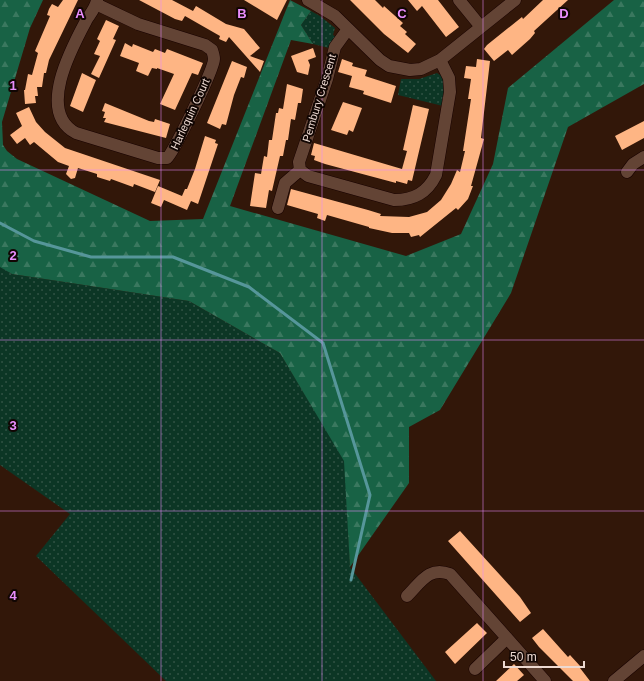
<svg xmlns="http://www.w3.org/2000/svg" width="644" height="681" font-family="Helvetica,sans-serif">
<defs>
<pattern id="grass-dots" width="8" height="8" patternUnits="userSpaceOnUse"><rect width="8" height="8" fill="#0c3625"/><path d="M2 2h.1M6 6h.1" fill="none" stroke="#305244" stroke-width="1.8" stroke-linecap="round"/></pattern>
<pattern id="forest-firs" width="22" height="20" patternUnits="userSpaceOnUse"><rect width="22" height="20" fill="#186245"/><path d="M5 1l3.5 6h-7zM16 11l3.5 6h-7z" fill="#3a785f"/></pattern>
</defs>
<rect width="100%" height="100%" fill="#321709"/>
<!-- grass -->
<path fill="url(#grass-dots)" d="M311,11L320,16L335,28L333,35L336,37L329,48L313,44L301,25Z
M437,73L440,75L442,73L446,85L443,106L398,95L401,79H419Z
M0,266L12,274L189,301L280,353L345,461L350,567L436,681H166L36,556L70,514L0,465Z"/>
<!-- forest -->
<path fill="url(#forest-firs)" d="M0,0H43L30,28L2,122L3,145L7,151L17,159L150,221L203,219L290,0L311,11L301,25L313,44L291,40L230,206L406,256L461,234L493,164L508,88L614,0H644V84L568,127L511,293L440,410L409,427V483L350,567L344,461L280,353L189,301L12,274L0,267Z"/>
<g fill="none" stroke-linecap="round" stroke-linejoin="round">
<!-- stream -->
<path stroke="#56969a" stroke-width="3" d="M0,223L34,241L91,257H173L249,287L323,343L370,495L351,580"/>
</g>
<!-- building -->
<path fill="#feb584" d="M63,0H78L49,60L46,73H44L42,87H37L38,96H35L36,103L25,104L24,90H25L28,74L32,75L38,53L35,51L50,16L47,15L49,9L52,4L58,7Z
M139,0H172L193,11L196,6L226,24L244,29L260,48L250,56L264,61L260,72L229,37L226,42L219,39L220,36L185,16L182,21L175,19Z
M244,0H287L277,20Z
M350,0H375L383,8L384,6L403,23L400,26L407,32L405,34L416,44L408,53L384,34Z
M408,0H438L459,27L446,37L422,6L417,11Z
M543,0H568L534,31L535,33L530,39L512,55L508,50L494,61L484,49L487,45L522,17L523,19Z
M106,20L119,26L113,39L116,40L99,78L91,74L100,56L94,54L100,41L97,39Z
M125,43L132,47L133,44L153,52L155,49L165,53L167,49L203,63L198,75L192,73L175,110L160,104L174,74L157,68V69L152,68L148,76L136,71L139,63L120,56Z
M313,48L316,57L308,60L310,65L308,75L297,72L291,56Z
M342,59L353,63L352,66L367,70L365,76L396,86L391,103L363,94L364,91L349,87L352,76L338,72Z
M477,59L490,61L481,138L484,139L471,186H473L468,199L458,210L456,208L420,237L419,235L411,237L409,233H392L369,228V227L327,215L325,221L317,218L318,214L287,205L291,189L368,210L381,214L380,216L409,217L427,212L441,200L451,184L457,170L460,172L465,151H463L471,99H468L471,79L464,78L466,66L476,67Z
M232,61L247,67L244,78L241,77L234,95L226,125L222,124L220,129L207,123Z
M82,73L96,80L83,112L70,106Z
M287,84L303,89L301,103H298L295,120L291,119L288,140H286L283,156H280L272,191L269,190L266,208L250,206L255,173L261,174L264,156L267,157L269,140H272L276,113H278L279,108L283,109Z
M343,102L362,108L353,132L349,130L347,135L331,130Z
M105,103L149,121L154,122L155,119L170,124L166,138L104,122L106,118H103L105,112L102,111Z
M413,105L429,109L412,181L408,180L407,184L396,181V183L325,164L314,160L315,156L311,155L314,143L402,169L407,151L403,150Z
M29,107L36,122L45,132L65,148L160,180L155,192L134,184L133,187L111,179L110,181L97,177V174L78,168L75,178L71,179L66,174L69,166L58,162L34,142L30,145L25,138L17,144L10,135L22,126L16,113Z
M644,121V138L622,150L615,136Z
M205,136L216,140L215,143L218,144L198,204L191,201L187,210L164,200L161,207L151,203L158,186L182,196L185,189H187L195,169Z
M460,531L520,597L531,613L520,622L448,541Z
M477,623L487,633L455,664L445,652Z
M543,629L568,657L570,655L581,667L580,668L590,681H573L539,647L532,638Z
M514,664L524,675L517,681H496Z"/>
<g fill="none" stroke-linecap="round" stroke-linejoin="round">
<defs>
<path id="minor" d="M308,0L335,16L380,60L389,66L410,70L421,69L440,60L515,0
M459,0L481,27
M96,4L138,24L205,45L212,50C213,53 214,56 214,59C214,69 173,154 167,158H158L76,133C36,112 72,47 87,19C91,13 96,7 97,0
M348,29L335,47L327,79L299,162L300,170L308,176L394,200C414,200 427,193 436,175L450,92L449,78L440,60
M627,172L633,164L644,157
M278,208L285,183L300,170
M407,596C421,582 429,566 450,574L545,681
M475,669L507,638
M614,681L644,656"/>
</defs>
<!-- minor casing -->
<use href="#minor" stroke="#180200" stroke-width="13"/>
<!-- minor -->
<use href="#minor" stroke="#634435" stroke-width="12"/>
</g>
<!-- grid -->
<path fill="none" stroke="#ea8dfd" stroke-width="1" stroke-opacity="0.55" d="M161,0V681M322,0V681M483,0V681M0,170H644M0,340H644M0,511H644"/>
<g text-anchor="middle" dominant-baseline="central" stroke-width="4" stroke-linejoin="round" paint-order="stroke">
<!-- street labels -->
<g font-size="11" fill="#edd9d1" stroke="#110603">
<text transform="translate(319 98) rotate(-73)">Pembury Crescent</text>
<text transform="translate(190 114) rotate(-65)">Harlequin Court</text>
</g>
</g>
<g font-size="13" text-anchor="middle" font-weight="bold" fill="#ea8dfd" stroke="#110603" stroke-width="4" stroke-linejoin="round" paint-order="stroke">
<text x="80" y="18">A</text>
<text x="242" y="18">B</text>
<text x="402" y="18">C</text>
<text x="564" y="18">D</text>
<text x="13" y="90">1</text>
<text x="13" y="260">2</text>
<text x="13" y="430">3</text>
<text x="13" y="600">4</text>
</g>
<!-- scale -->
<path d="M504 661v6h80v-6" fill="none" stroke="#edd9d1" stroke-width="2"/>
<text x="510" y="661" font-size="12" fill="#edd9d1" stroke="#110603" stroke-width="3" paint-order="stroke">50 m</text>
</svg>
